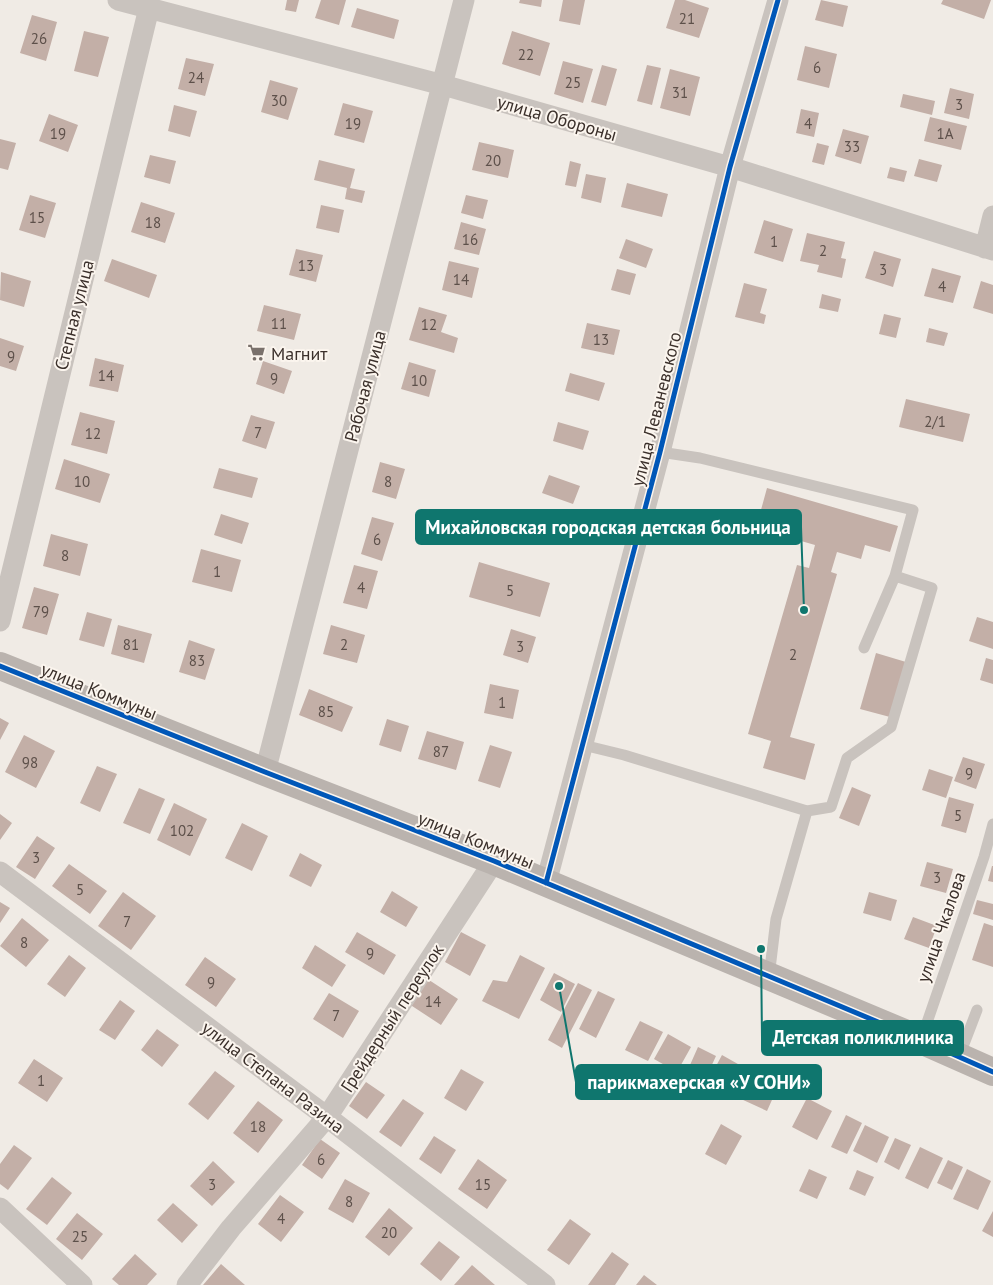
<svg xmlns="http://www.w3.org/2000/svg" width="993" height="1285" font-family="'PT Sans',sans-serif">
<rect width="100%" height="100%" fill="#f0ebe5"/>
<!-- building -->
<path fill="#c3afa7" d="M287,0H299L296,12L285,10Z
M321,0H346L339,25L315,18Z
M520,0H542L541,7L519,3Z
M563,0H585L580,25L559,21Z
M675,0H685L709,8L699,38L666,28Z
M821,0L848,6L843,27L815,20Z
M943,0H991L984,19L941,4Z
M357,8L399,20L394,39L351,27Z
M32,15L57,22L46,61L20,53Z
M84,31L109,37L98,77L74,71Z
M512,31L550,43L540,76L502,64Z
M805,46L837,54L829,88L797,80Z
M186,58L214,64L205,96L178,89Z
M563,61L593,69L583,103L554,94Z
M602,65L617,69L606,106L591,102Z
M647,65L661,68L652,105L637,101Z
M670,69L700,77L690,116L660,108Z
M270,80L298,88L288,120L261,112Z
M950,88L974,94L969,119L944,113Z
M903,94L935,101L932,115L900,107Z
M343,103L373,111L364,143L334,135Z
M174,105L197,111L190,137L168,131Z
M801,109L819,113L814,137L796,133Z
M49,114L78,125L68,152L39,141Z
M930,117L967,126L961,150L924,141Z
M843,129L869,136L861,164L835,156Z
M0,139L16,143L8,170L0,168Z
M479,142L514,150L508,178L472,170Z
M817,143L829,146L824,165L812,162Z
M150,155L176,161L170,184L144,177Z
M919,159L942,165L937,182L914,176Z
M319,160L355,169L350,188L365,191L362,203L345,199L347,188L314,180Z
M570,161L581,164L576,187L565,185Z
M890,167L907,171L904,182L887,178Z
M586,174L606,178L601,203L581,198Z
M627,183L668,194L662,217L621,207Z
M30,195L56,203L45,238L19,230Z
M466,195L488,200L483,219L461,213Z
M141,202L175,213L165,243L131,232Z
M321,205L344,210L339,233L316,228Z
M764,220L793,229L783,262L754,253Z
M461,222L486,229L479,255L454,249Z
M807,233L845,242L841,258L846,259L842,278L817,272L819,265L800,261Z
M626,239L653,249L646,268L619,258Z
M296,249L323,255L316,282L289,275Z
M874,251L901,259L893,287L865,278Z
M112,259L157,275L149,298L104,281Z
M449,261L479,268L472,298L442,290Z
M932,268L961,276L953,303L924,296Z
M617,269L636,274L630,295L611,290Z
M1,272L31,281L24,307L0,300Z
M981,281L993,285V314L973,308Z
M744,283L767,289L760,313L766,315L764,324L735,317Z
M822,294L841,299L838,312L819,308Z
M264,305L301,314L294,340L257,331Z
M419,307L447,315L441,332L458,338L454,353L409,340Z
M884,314L901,318L896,338L879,334Z
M587,323L620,330L614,355L581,348Z
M929,328L948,333L944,346L926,342Z
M0,338L24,346L16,371L0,366Z
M95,358L124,365L118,392L89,386Z
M263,361L292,371L284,394L256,384Z
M409,362L436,370L429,397L401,389Z
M570,373L605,383L599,401L565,391Z
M906,399L970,414L963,442L899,427Z
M80,412L115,421L107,454L71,445Z
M251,415L275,422L266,449L242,441Z
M558,422L589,431L583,450L553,441Z
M64,459L110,474L100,503L55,489Z
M380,462L405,469L396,499L372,492Z
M219,468L258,478L252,498L213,488Z
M549,475L580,486L573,504L542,493Z
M767,488L898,526L890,552L865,545L861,559L837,552L831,572L837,574L790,737L815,744L805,780L763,768L771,741L748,734L797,565L809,568L815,545L756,528Z
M221,514L249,523L242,544L214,535Z
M372,517L394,523L382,561L361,554Z
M51,534L88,544L80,576L43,566Z
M201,549L241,560L232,592L192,582Z
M479,562L550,583L540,617L469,597Z
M354,565L378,571L367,609L343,603Z
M34,587L59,594L47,635L22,628Z
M87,612L112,619L104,647L79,640Z
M977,617L993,622V649L969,641Z
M118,625L152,634L144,663L111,654Z
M331,625L365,635L357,663L323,654Z
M511,629L536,637L528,663L503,655Z
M189,640L215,649L205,680L179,672Z
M876,653L906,662L890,717L860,709Z
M986,658L993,660V684L980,680Z
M490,684L519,690L513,719L484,713Z
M309,689L353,707L342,732L299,715Z
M0,718L9,723L0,740Z
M387,719L409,726L401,752L379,745Z
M427,731L464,742L456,770L418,759Z
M24,735L55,751L36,788L5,772Z
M490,745L512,752L500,788L478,781Z
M963,757L985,764L976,789L954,781Z
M97,766L117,774L100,812L80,803Z
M929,769L953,777L946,798L922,790Z
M852,787L871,795L859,826L839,818Z
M139,788L165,799L150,834L123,823Z
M949,797L974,804L966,833L941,826Z
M174,803L207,819L190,856L157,840Z
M0,814L12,823L0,840Z
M242,823L268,836L252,871L225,858Z
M37,836L55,848L35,879L16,867Z
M300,853L322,865L311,887L289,876Z
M927,862L953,869L946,893L920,886Z
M69,864L107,891L90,914L52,886Z
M992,866H993V882L988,881Z
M392,891L418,907L406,927L380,912Z
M123,892L156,916L131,950L98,926Z
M869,892L897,900L891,921L863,913Z
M977,900L993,904V920L973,914Z
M0,902L10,908L0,923Z
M913,917L937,926L929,948L904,939Z
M22,918L49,940L26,967L0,946Z
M984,923L993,926V967L972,960Z
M357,932L396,955L384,975L345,952Z
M461,932L486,945L470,976L445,962Z
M315,945L346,965L332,987L302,968Z
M69,955L86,968L65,997L47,984Z
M520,955L545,968L519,1019L482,1001L493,980L507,982Z
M205,957L236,979L216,1007L185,985Z
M554,973L575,984L561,1012L540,1000Z
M426,978L458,999L441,1025L409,1004Z
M578,983L592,990L562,1048L548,1040Z
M598,991L615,999L596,1038L579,1029Z
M329,993L359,1011L343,1038L313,1019Z
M120,1000L135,1011L115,1040L99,1030Z
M640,1021L663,1032L648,1061L625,1050Z
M157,1029L179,1045L162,1067L141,1050Z
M668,1034L691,1047L677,1072L654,1059Z
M698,1047L716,1056L704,1082L686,1074Z
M722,1055L745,1068L732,1093L708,1081Z
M34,1059L63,1078L47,1102L18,1083Z
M461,1069L484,1082L466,1111L444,1098Z
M755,1070L780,1082L767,1111L741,1099Z
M215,1071L235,1086L208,1120L188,1104Z
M366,1082L385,1095L367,1119L349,1106Z
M807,1098L832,1111L817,1140L792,1127Z
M403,1099L424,1113L401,1147L379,1132Z
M258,1101L283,1120L258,1153L233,1133Z
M846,1115L862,1123L847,1154L831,1147Z
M721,1124L742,1136L726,1165L705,1154Z
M865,1125L889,1137L877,1163L853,1151Z
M434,1136L456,1150L441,1174L419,1159Z
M895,1138L911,1145L899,1170L884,1162Z
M320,1139L340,1153L322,1179L302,1165Z
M14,1145L32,1158L8,1190L0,1184V1164Z
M920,1147L943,1158L928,1189L905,1178Z
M478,1159L507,1180L487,1209L458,1189Z
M948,1160L963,1167L952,1190L937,1183Z
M213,1161L235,1182L212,1206L190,1186Z
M809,1169L827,1177L817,1199L799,1191Z
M967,1169L991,1181L978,1210L953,1199Z
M857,1170L874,1177L865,1196L849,1189Z
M52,1177L72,1193L47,1225L26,1209Z
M345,1179L370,1193L353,1223L328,1209Z
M280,1195L304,1212L281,1242L258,1224Z
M173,1203L198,1225L182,1243L157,1220Z
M389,1208L413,1228L389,1256L365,1237Z
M993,1211V1237L982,1231Z
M77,1213L103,1234L82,1260L56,1239Z
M570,1219L591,1234L569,1265L547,1250Z
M439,1241L460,1257L441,1281L420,1264Z
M612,1252L629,1264L615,1285H588Z
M135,1254L157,1274L147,1285H119L112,1279Z
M221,1264L245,1285H203Z
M472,1265L495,1285H454Z
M644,1275L657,1285H636Z"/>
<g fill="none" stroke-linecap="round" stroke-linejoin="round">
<!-- lane -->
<path stroke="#c9c3be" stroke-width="11" d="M660,452L700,458L913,510L895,576L932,588L891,727L847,758L831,807L807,811
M864,648L895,576
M583,745L624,755L807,811L776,919L769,977
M921,1040L984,857L993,824
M959,1057L977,1010"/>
<!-- street -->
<path stroke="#c9c3be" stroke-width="21" d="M118,0L443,85L730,167L993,250
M985,248L993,216
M0,621L149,8
M265,772L464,0
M0,872L327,1117L545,1285
M546,883L660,452L730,167L778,0
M0,1208L82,1285
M187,1285L231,1228L327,1117L494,861"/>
<!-- secondary -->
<path stroke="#bab3ae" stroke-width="28" d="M0,666L265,772L494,861L921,1040L993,1072"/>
<defs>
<path id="cycleway" d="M0,666L265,772L494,861L921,1040L993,1072
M546,883L660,452L730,167L778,0"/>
</defs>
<!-- cycleway casing -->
<use href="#cycleway" stroke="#fbf5ee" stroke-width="8"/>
<!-- cycleway -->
<use href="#cycleway" stroke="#0057b8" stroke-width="5"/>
</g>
<!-- icons -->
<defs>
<symbol id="supermarket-bare" viewBox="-9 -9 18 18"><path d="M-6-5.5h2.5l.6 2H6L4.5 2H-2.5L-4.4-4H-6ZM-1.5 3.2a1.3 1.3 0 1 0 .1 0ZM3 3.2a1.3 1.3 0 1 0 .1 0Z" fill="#7a716c" stroke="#fbf5ee" stroke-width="2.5" paint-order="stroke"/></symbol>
</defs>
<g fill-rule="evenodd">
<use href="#supermarket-bare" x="244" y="340" width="25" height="25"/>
</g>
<g text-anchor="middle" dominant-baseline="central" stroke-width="4" stroke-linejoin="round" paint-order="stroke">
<!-- number labels -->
<g font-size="15" fill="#5d504a">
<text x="687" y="18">21</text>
<text x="39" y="38">26</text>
<text x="526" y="54">22</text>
<text x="817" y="67">6</text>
<text x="196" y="77">24</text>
<text x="573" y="82">25</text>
<text x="680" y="92">31</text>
<text x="279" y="100">30</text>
<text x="959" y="104">3</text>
<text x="353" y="123">19</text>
<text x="808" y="123">4</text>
<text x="58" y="133">19</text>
<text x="945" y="133">1А</text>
<text x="852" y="146">33</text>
<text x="493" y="160">20</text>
<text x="37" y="217">15</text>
<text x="153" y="222">18</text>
<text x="470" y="239">16</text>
<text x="774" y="241">1</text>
<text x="823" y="250">2</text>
<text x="306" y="265">13</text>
<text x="883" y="269">3</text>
<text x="461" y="279">14</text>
<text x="942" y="286">4</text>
<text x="279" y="323">11</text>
<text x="429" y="324">12</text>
<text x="601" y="339">13</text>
<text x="11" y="356">9</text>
<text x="106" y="375">14</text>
<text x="274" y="378">9</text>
<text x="419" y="380">10</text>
<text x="935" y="421">2/1</text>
<text x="258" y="432">7</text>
<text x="93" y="433">12</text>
<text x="82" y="481">10</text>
<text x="388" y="481">8</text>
<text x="377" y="539">6</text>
<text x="65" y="555">8</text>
<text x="217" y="571">1</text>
<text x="361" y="587">4</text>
<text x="510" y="590">5</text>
<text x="41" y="611">79</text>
<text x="131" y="644">81</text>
<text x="344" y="644">2</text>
<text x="520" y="646">3</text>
<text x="793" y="654">2</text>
<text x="197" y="660">83</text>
<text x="502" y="702">1</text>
<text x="326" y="711">85</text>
<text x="441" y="751">87</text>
<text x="30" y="762">98</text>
<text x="969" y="773">9</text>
<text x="958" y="815">5</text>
<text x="182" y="830">102</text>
<text x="36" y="857">3</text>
<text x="937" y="877">3</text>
<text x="80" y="889">5</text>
<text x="127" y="921">7</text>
<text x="24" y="942">8</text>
<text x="370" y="953">9</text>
<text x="211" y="982">9</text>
<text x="433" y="1001">14</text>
<text x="336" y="1015">7</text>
<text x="41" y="1080">1</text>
<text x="258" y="1126">18</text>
<text x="321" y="1159">6</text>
<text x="212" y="1184">3</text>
<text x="483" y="1184">15</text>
<text x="349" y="1201">8</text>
<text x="281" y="1218">4</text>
<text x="389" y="1232">20</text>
<text x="80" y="1236">25</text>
</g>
<!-- street labels -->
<g font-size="18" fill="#3b302b" stroke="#fbf5ee">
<text transform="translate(557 118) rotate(16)">улица Обороны</text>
<text transform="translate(74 315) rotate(-76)">Степная улица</text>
<text transform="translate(365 386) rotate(-75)">Рабочая улица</text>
<text transform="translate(656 409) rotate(-76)">улица Леваневского</text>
<text transform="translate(99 691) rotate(22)">улица Коммуны</text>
<text transform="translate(476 840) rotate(22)">улица Коммуны</text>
<text transform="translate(941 927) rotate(-71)">улица Чкалова</text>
<text transform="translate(392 1018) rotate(-57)">Грейдерный переулок</text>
<text transform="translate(273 1077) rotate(37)">улица Степана Разина</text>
</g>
<!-- poi labels -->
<g font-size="18" fill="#3b302b" stroke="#fbf5ee" text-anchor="start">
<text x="271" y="353">Магнит</text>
</g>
</g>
<!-- callouts -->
<path fill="none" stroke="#0f766e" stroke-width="2" d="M804 610L801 527M761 949L762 1038M559 986L576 1082"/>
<g fill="#0f766e" stroke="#fbf5ee" stroke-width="2">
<circle cx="804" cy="610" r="5"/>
<circle cx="761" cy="949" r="5"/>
<circle cx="559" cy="986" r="5"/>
</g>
<g fill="#0f766e" stroke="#0f766e" stroke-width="2">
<rect x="416" y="510" width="385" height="34" rx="5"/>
<rect x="762" y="1021" width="201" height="34" rx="5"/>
<rect x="576" y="1065" width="245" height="34" rx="5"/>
</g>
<g font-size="19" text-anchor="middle" font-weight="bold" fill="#fff">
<text x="608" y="534">Михайловская городская детская больница</text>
<text x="863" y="1044">Детская поликлиника</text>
<text x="699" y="1089">парикмахерская «У СОНИ»</text>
</g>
</svg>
